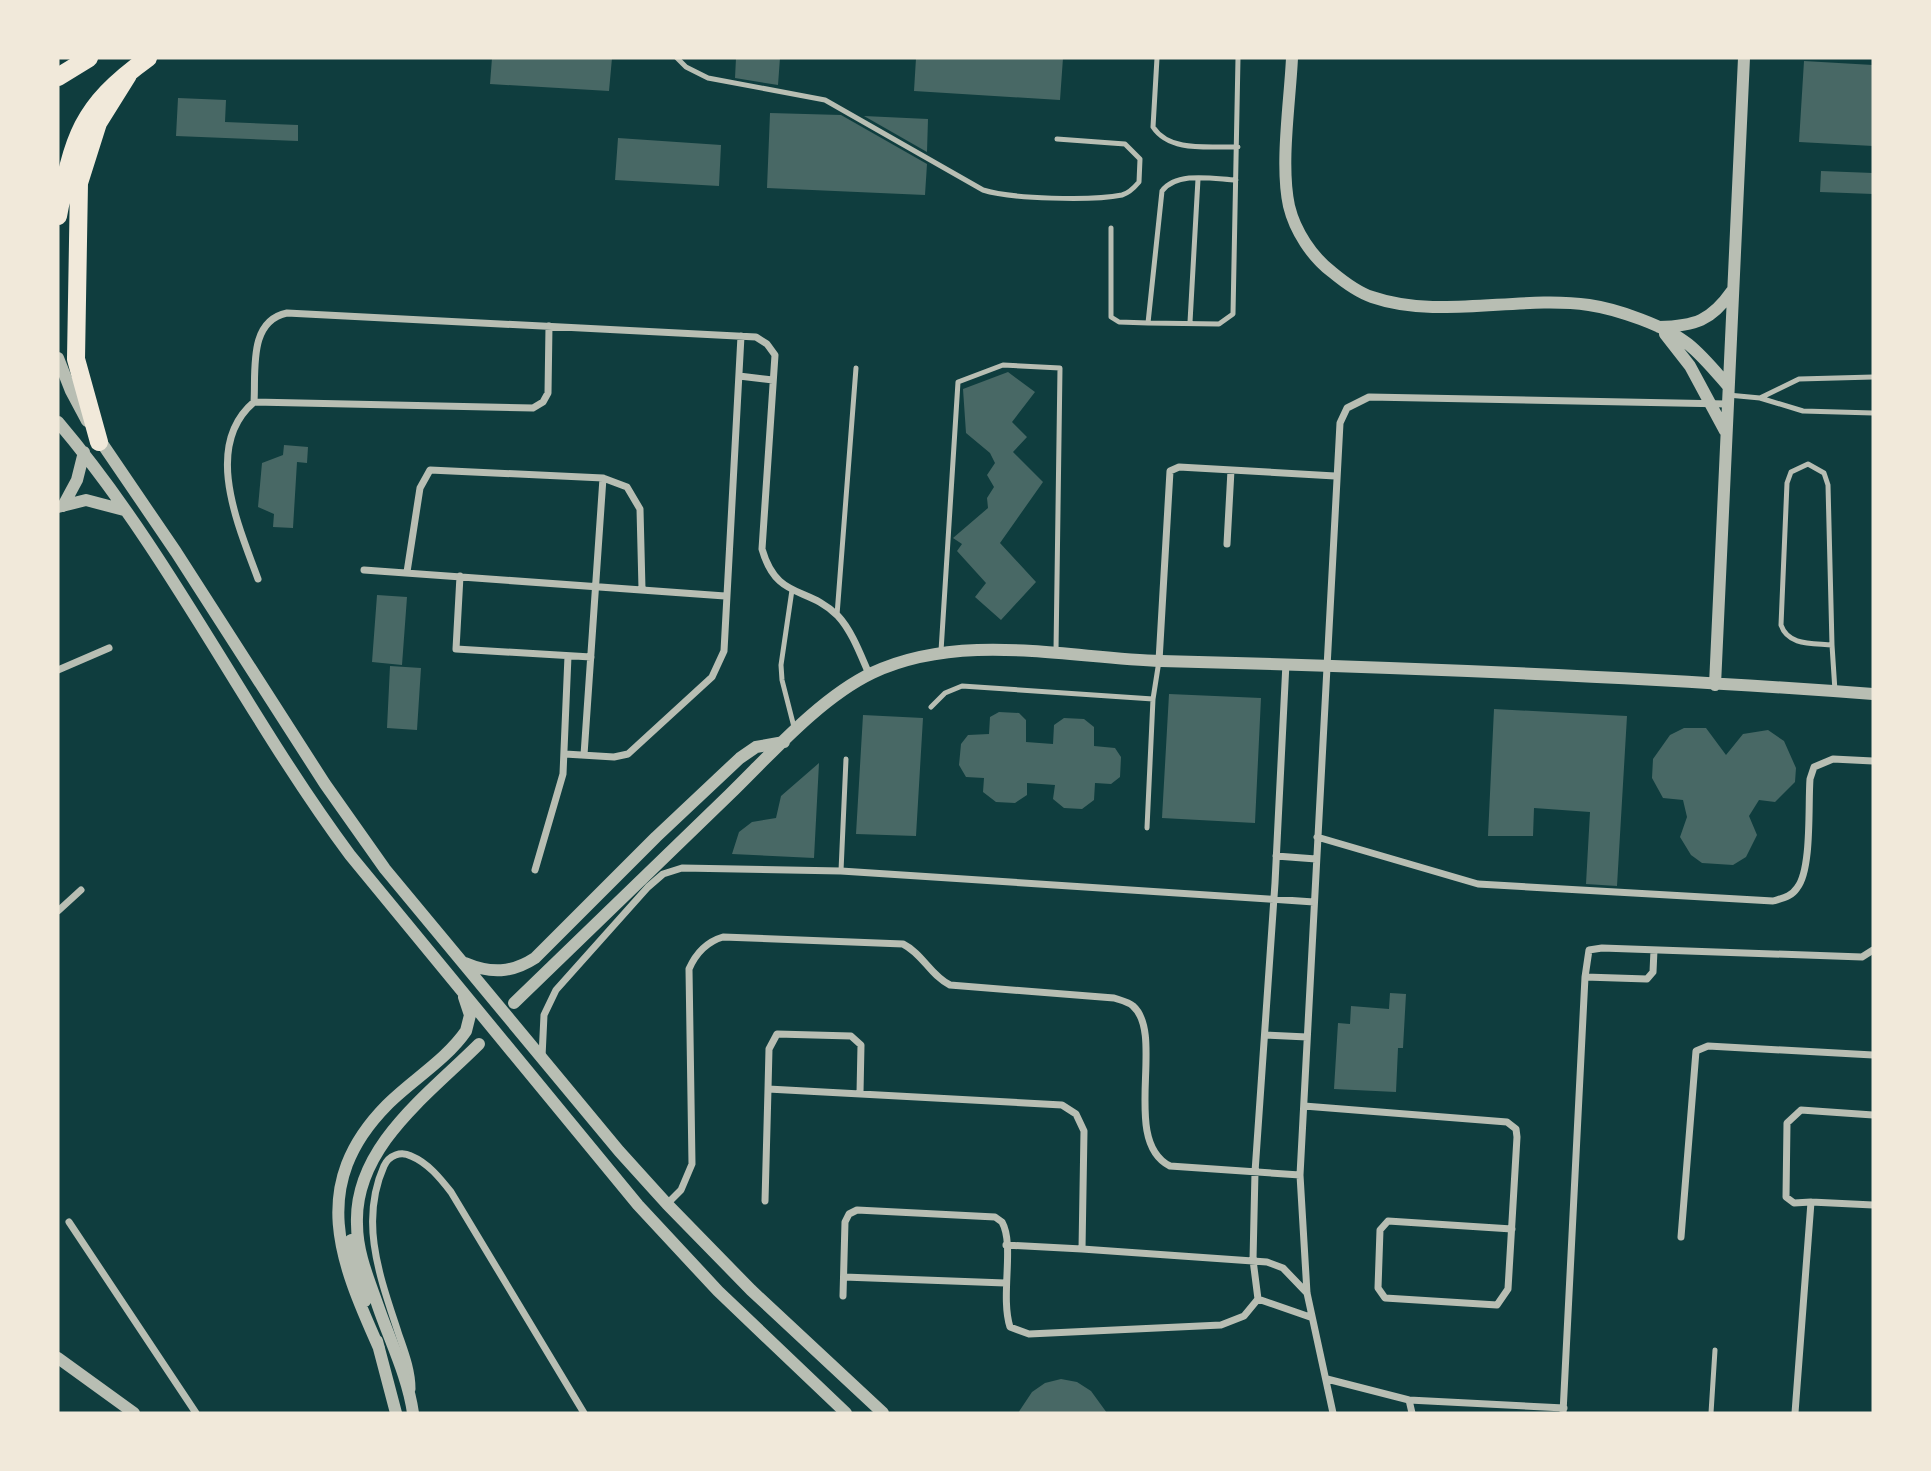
<svg xmlns="http://www.w3.org/2000/svg" width="1931" height="1471" font-family="Helvetica,sans-serif">
<rect width="100%" height="100%" fill="#0f3d3e"/>
<!-- building -->
<path fill="#486865" d="M492,58H612L609,91L490,84Z
M736,58H780L778,85L735,78Z
M916,58H1063L1060,100L914,91Z
M1804,61L1873,65V146L1799,142Z
M178,98L226,100L225,122L298,125V141L176,136Z
M770,113L841,115L927,164L925,195L767,188Z
M864,116L928,119L927,152Z
M618,138L721,145L719,186L615,180Z
M1821,171L1873,173V194L1820,192Z
M1008,372L1035,392L1012,422L1027,437L1013,452L1043,482L1000,543L1036,582L1001,620L975,597L986,583L957,551L962,544L953,538L988,508L987,498L994,487L987,475L995,463L990,453L966,433L963,389Z
M284,445L308,447L307,463L297,462L293,528L273,527L274,514L258,507L262,463L283,455Z
M377,595L407,597L402,665L372,662Z
M390,666L421,668L417,730L387,728Z
M1169,694L1261,698L1255,823L1162,818Z
M1494,709L1627,716L1617,886L1586,884L1590,812L1534,808L1533,836H1488Z
M999,712L1019,713L1026,720V742L1053,744L1054,725L1064,718L1084,719L1094,727V746L1115,748L1121,757L1120,777L1111,784L1095,783L1094,800L1082,809L1064,808L1053,799L1055,785L1027,783V795L1015,803L996,802L983,792L984,778L966,777L959,765L961,744L968,735L989,734L990,717Z
M863,715L923,718L916,836L856,834Z
M1684,728H1706L1726,755L1743,734L1768,730L1784,741L1796,768L1795,782L1775,802L1759,800L1749,816L1757,835L1746,857L1733,865L1702,863L1691,855L1680,837L1687,817L1683,800L1663,798L1652,778L1653,759L1670,735Z
M819,763L814,858L732,854L739,832L752,822L776,818L781,796Z
M1390,993L1406,994L1403,1048H1398L1396,1092L1334,1089L1338,1023L1350,1024L1351,1006L1389,1009Z
M1061,1379L1077,1382L1091,1391L1107,1413H1018L1032,1392L1045,1383Z"/>
<g fill="none" stroke-linecap="round" stroke-linejoin="round">
<!-- service -->
<path stroke="#b8beb3" stroke-width="5" d="M677,58L686,67L708,78L825,100L983,190C1011,199 1092,201 1122,195C1129,193 1134,188 1139,182L1140,159L1125,144L1057,139
M1157,58L1153,127C1170,153 1210,146 1238,147
M1111,228V317L1119,322L1148,323L1162,191C1177,171 1214,179 1236,180
M1190,322L1198,179
M1148,323L1219,324L1233,314L1238,58
M1728,395L1760,398L1803,411L1873,413
M1760,398L1799,379L1873,377
M1808,464L1824,473L1828,485L1832,645C1813,643 1788,646 1781,625L1787,483L1791,472Z
M792,590L781,665L782,680L794,727
M837,615L856,368
M1832,645L1835,691
M941,651L958,382L1003,365L1060,368L1056,651
M931,707L945,693L962,686L1153,699
M1147,828L1153,699L1159,661
M841,871L846,759
M1711,1413L1715,1350"/>
<!-- minor -->
<path stroke="#b8beb3" stroke-width="7" d="M739,376L773,380
M254,402C256,371 248,321 287,313L756,337L767,344L775,355L762,549C777,601 807,585 838,616C852,631 861,656 869,674
M1227,544L1231,470
M364,570L725,596
M407,572L420,488L430,470L603,478L627,487L640,509L642,589
M460,576L456,649L591,657
M258,579C239,527 202,446 254,402L533,408L543,402L548,393L549,326
M1159,661L1170,471L1179,467L1335,476
M58,670L109,648
M565,754L614,757L628,754L712,677L724,651L741,336
M584,755L603,478
M1317,837L1478,884L1773,901C1783,898 1791,897 1797,888C1812,870 1808,805 1810,779L1814,767L1833,759L1873,761
M1276,856L1316,859
M535,870L563,774L568,656
M58,911L81,890
M1585,977L1647,979L1653,972L1654,950
M1265,1035L1307,1037
M542,1057L544,1015L556,990L648,887L663,874L682,868L841,871L1314,902
M768,1089L769,1049L777,1034L851,1036L861,1045L860,1093
M1304,1106L1507,1122L1516,1129L1517,1137L1508,1289L1497,1305L1385,1298L1378,1288L1380,1230L1388,1221L1512,1229
M765,1201L768,1089L1062,1105L1076,1114L1084,1131L1082,1249L1267,1262L1283,1268L1307,1293
M1811,1202L1794,1203L1786,1197L1787,1123L1801,1110L1873,1115
M667,1204L681,1190L692,1164L689,969C696,953 706,942 723,937L903,944C923,954 930,975 950,985L1114,998C1120,1000 1129,1002 1133,1006C1166,1035 1120,1141 1170,1166L1300,1175
M69,1222L196,1413
M1681,1237L1696,1051L1708,1046L1873,1055
M1006,1245L1082,1249
M844,1277L1005,1283
M843,1296L845,1222L849,1214L857,1210L995,1217L1002,1222C1015,1245 1000,1296 1010,1327L1029,1334L1221,1325L1244,1316L1258,1299
M1258,1299L1253,1260L1255,1172L1275,883L1286,663
M1258,1299L1310,1317
M1327,1379L1409,1400L1564,1408
M412,1389C412,1369 404,1350 398,1332C380,1277 359,1222 384,1166C389,1155 401,1151 411,1156C428,1163 440,1178 451,1192L584,1413
M1409,1400L1412,1413
M1333,1413L1307,1293L1300,1175L1340,423L1347,408L1369,397L1727,404
M1563,1413L1585,977L1589,950L1602,948L1862,957L1873,950
M1795,1413L1811,1202L1873,1205"/>
<!-- tertiary -->
<path stroke="#b8beb3" stroke-width="12" d="M1292,58C1290,101 1280,165 1289,206C1295,231 1312,257 1332,272C1344,282 1357,292 1372,297C1438,320 1520,295 1589,305C1617,309 1666,326 1688,344C1703,356 1715,371 1728,386
M1659,327C1695,326 1711,321 1732,291
M1665,334L1690,366L1725,431
M58,358L71,391L87,421
M58,422C171,555 246,715 350,855L638,1205L718,1291L846,1413
M97,436L176,552L325,784L385,869L619,1151L667,1204L751,1290L883,1413
M63,506L77,480L84,452
M58,507L86,500L124,510
M1715,685L1744,58
M465,963C491,974 512,973 535,958L656,837L740,758L756,747L784,742
M514,1003C586,934 658,864 730,794C771,754 820,698 872,673C961,631 1067,658 1161,661C1398,667 1636,676 1873,694
M351,1240L365,1301
M377,1341L396,1413
M379,1348C340,1261 308,1185 387,1105C412,1080 446,1060 466,1031L470,1015L464,997
M58,1358L134,1413
M413,1413C408,1377 390,1341 378,1306C369,1280 357,1253 357,1224C354,1147 429,1094 479,1044"/>
<!-- motorway -->
<path stroke="#f1e9da" stroke-width="18" d="M58,77L89,58
M58,216C73,137 80,107 148,58
M99,442L76,359L79,183L98,123L128,75"/>
</g>
<!-- border -->
<rect width="1931" height="1471" fill="none" stroke="#f1e9da" stroke-width="119"/>
</svg>
